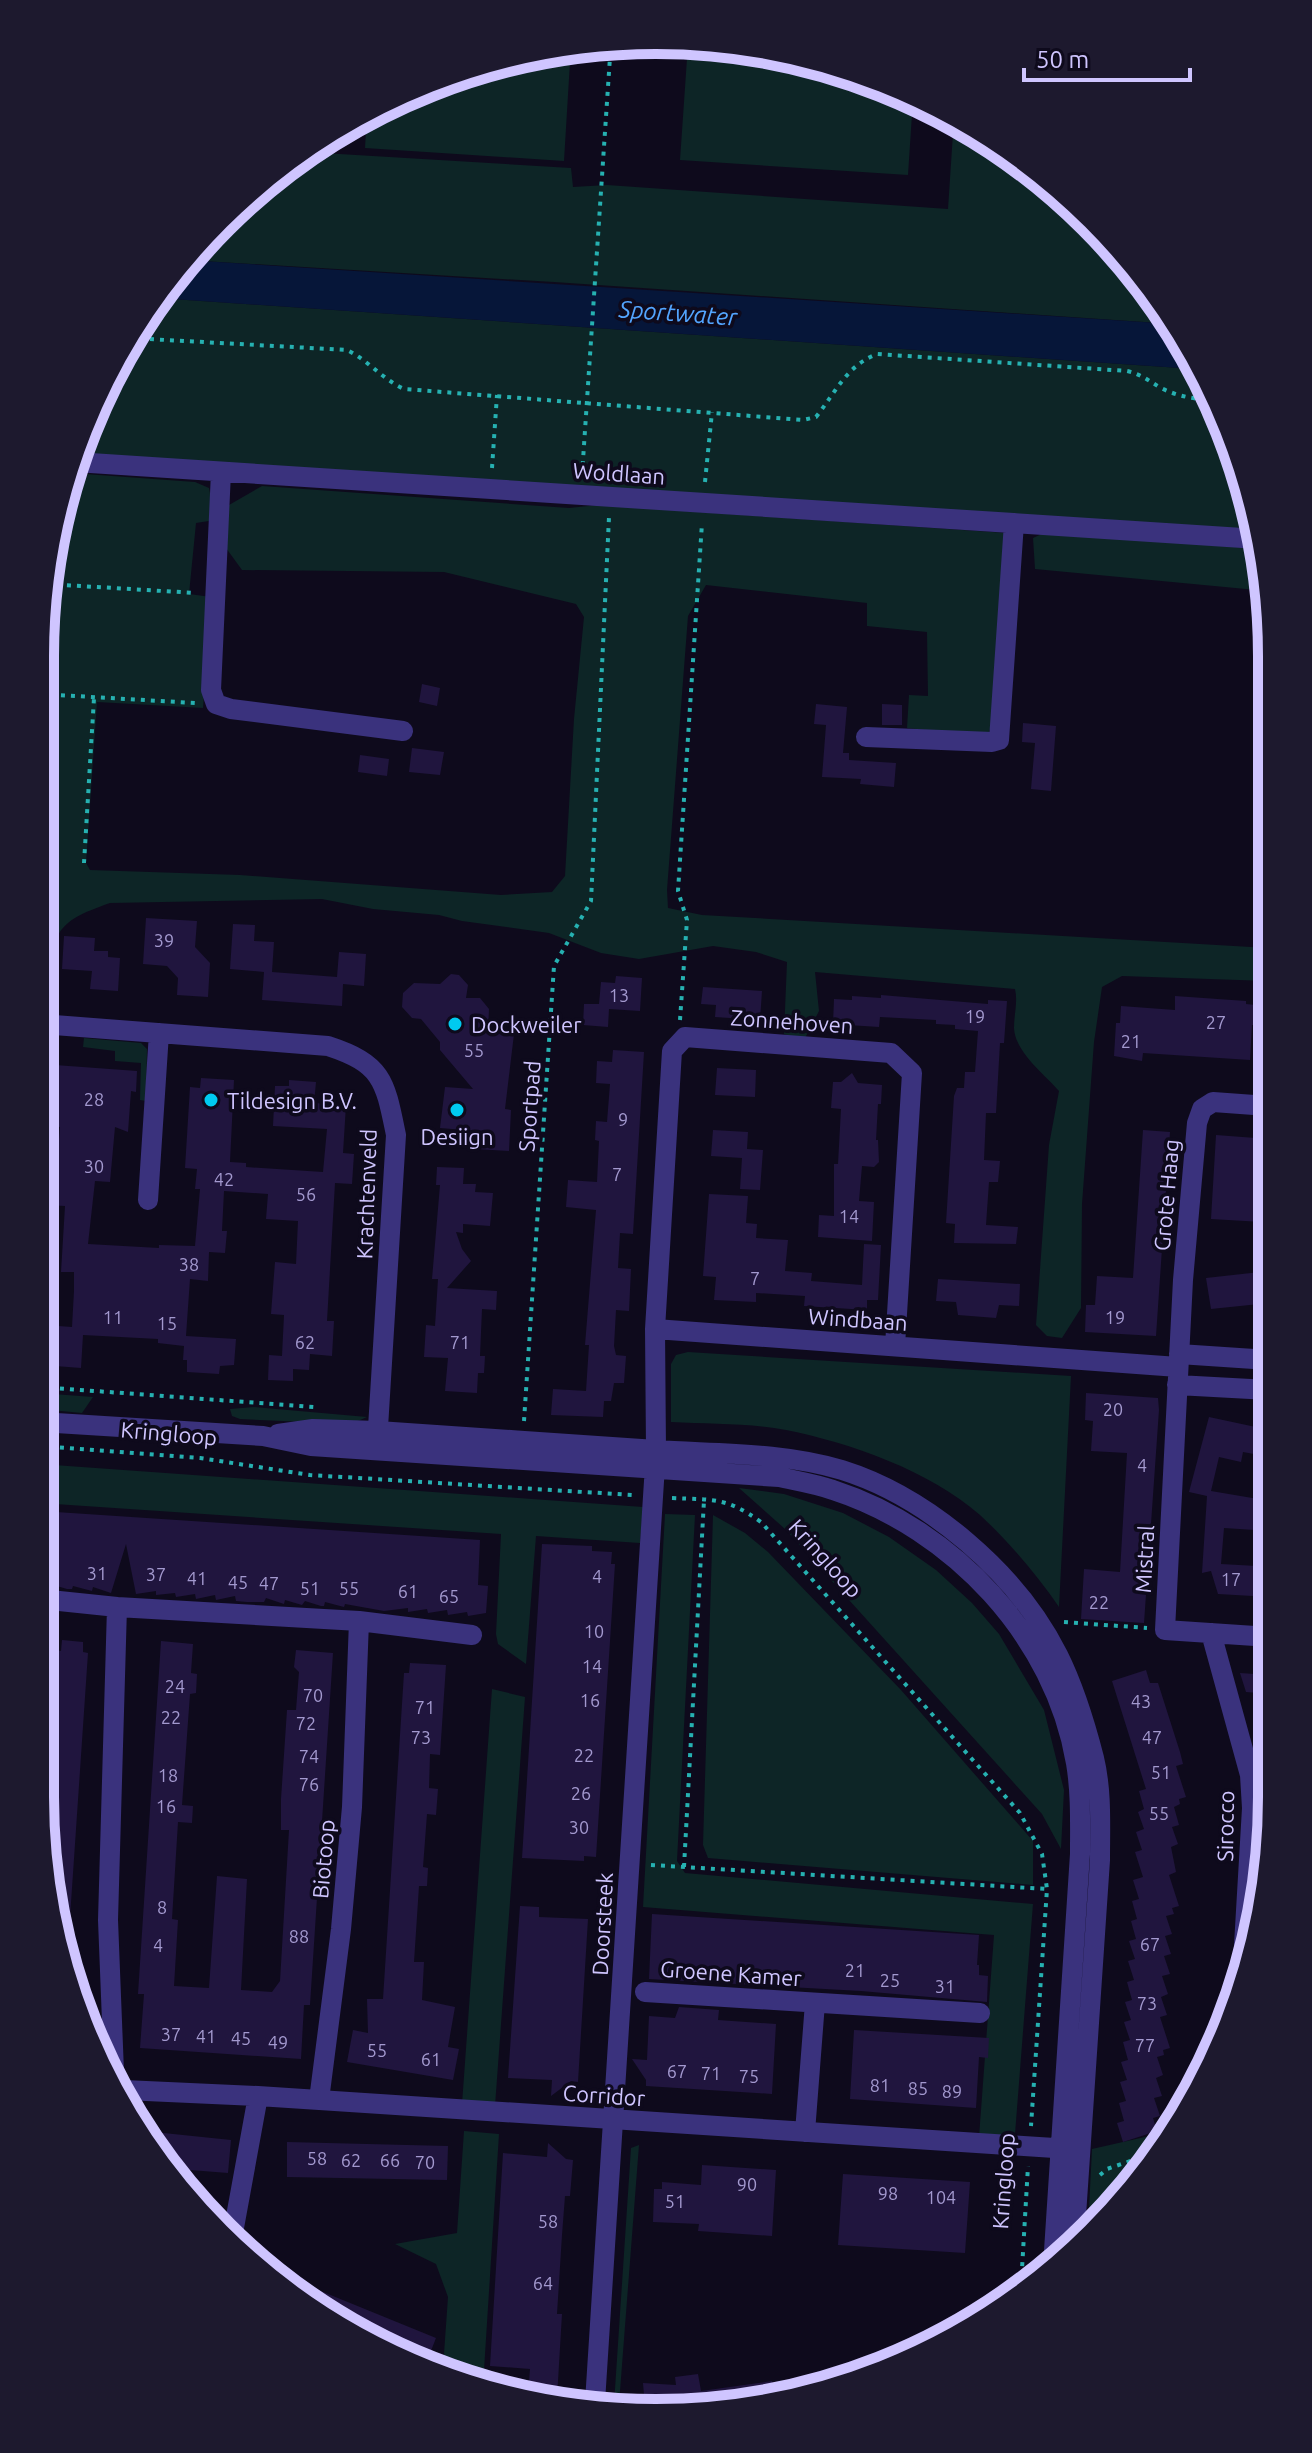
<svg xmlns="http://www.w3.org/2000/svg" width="1312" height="2453" font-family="Ubuntu,sans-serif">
<rect width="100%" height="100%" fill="#0e0a1c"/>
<!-- green -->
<path fill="#0d2526" d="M688,44L736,45L854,73L913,99L908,175L680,160Z
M513,58L570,62L564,161L365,148L367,114L383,104L496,61Z
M954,118L1062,193L1168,313L1173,324L554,282L185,260L193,250L281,168L306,152L571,168L573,187L607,185L948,209Z
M158,298L1195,369L1239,458L1257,534L78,456L122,348Z
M71,473L195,482L209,488L215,520L196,523L189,594L211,597L203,708L97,702L86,863L90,870L240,875L501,895L552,892L565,876L574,719L584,617L576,604L444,572L242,570L226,548L229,505L262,486L569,508L598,505L1006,533L993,721L989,732L981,736L907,728L909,695L928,696L927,632L867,626V603L706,585L688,616L667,890L668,908L702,915L1268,948V981L1122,976L1102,987L1094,1042L1082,1204L1081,1308L1062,1338L1047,1336L1036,1325L1049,1145L1059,1091C1044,1074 1015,1052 1014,1028C1014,1014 1018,1002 1015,989L815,972L819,1011L804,1040L784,1034L787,962L756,952L713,946L639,959L601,953L549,933L462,921L439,915L373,909L322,899L110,903C52,923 54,933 47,992L41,996V616L61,496Z
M1046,532L1260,549L1267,576V591L1035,569L1033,538Z
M84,1038L141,1043L147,1049L146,1101L140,1100L141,1063L115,1061V1051L83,1047Z
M688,1352L1071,1376L1059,1607C1037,1575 1009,1542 980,1515C930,1471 851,1443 786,1430C749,1423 709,1424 671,1422V1364L676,1355Z
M40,1393L93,1397L82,1413L40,1409Z
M254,1407L367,1417L351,1424L240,1419L232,1416L230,1409Z
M40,1464L643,1507L640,1543L536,1536L526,1664L498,1644L496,1634L501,1534L40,1503Z
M739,1488L784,1494L843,1513L889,1537L936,1570L972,1603L999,1634L1044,1710L1064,1790L1061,1849L1042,1814L785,1529Z
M665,1514L695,1515L677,1861L685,1873L1033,1904L1015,2134L979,2137L994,1935L643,1907Z
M713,1515L745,1533L768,1552L901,1690L1033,1841V1885L708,1858L703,1845Z
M492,1689L525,1697L495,2106L462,2104Z
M464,2131L499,2134L483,2386L443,2368L448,2297L436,2264L395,2244L457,2233Z
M1167,2132L1088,2229L1092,2149Z
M639,2145L619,2404H614L631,2148Z"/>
<!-- water -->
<path fill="#061639" d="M186,260L1173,324L1195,369L158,298Z"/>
<!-- building -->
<path fill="#20153e" d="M422,684L440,688L437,706L419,702Z
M816,704L847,707L843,753H849V760L896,763L894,787L860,784L861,779L822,777L826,725L814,724Z
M882,704L902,705V725H882Z
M1023,723L1056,726L1051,791L1031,789L1035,743L1022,742Z
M412,748L444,752L440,775L409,772Z
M360,755L389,759L387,776L358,772Z
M146,918L197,921L195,947L210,963L208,997L177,995L178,978L167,966L143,964Z
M233,924L255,925L254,941L274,942L272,972L337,977L339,952L366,954L364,986L343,984L342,1006L262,1000L264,972L230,969Z
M64,936L95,938L94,951H108V957L120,958L118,991L90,989L92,971L62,969Z
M451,974L459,975L468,985L466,998H480L489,1009L488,1032L514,1034L505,1109L511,1110L509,1151L475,1149L476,1131L440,1128L445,1087L473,1089L440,1050V1042L421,1019L412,1018L402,1007L403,993L414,983L440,984Z
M616,976L642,978L640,1011L609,1009L608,1027L583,1025L584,1004H599L601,982L615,983Z
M703,987L762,991L760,1020L715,1017L716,1005L701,1004Z
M881,995L988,1004V1000L1007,1001L1004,1043H1000L996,1113H986L984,1160L1000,1161L998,1182H989L986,1225L1018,1227L1016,1244L954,1243L955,1224L946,1223L954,1096L957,1088H964L965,1072H975L978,1031L955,1029V1025L936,1024V1020L880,1017L879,1027L833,1024L834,999L852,1000V996L881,998Z
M1175,996L1246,1001V1004L1265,1006L1264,1026L1252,1025L1250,1060L1143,1053L1142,1061L1114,1056L1116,1023H1120L1121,1006L1175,1010Z
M613,1050L644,1052L633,1234L620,1233L618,1268L631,1269L629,1311L616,1310L614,1346L616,1355L626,1356L624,1383H614L611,1401H604L603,1417L551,1415L553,1389L586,1391L589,1345H585L596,1210L566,1207L568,1180L597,1182L599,1141L595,1140L596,1121L607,1122L610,1084L596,1083L597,1061L612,1062Z
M55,1065L137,1071L136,1092L131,1091L128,1132L115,1127L110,1182L95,1181L88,1244L159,1248V1245L195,1246L200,1189H195L197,1169L185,1168L190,1087L200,1088L201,1078L234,1080L230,1162L246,1163V1167L323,1172L327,1129L273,1126L275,1086H289V1080L316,1082L314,1103L346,1105L343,1153L354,1154L352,1184L335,1183L327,1321H334L332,1356L310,1354L309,1370L293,1369V1381L268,1380L269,1355L282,1356L284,1315L271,1314L275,1262L296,1264L298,1221L266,1219L268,1194L224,1191L222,1231H227L225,1253L209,1252L208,1281L190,1279L186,1336L236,1339L234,1365L220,1366L219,1374L187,1372V1360H183L184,1346L158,1343V1339L83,1335L81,1368L42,1365L44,1325L72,1327L74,1291V1272H61L65,1206L47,1205L49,1164L57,1165L60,1127L52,1126Z
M717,1068L756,1070L755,1097L715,1095Z
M852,1073L858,1083L882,1085L881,1104H878L876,1140H878L879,1162L874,1167L862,1166L859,1201L874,1202L872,1241L818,1237L819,1215L834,1216V1164H838L841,1109L831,1108L833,1082H841Z
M713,1130L748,1132L747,1149L763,1150L760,1190L740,1189L742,1158L711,1156Z
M1143,1130L1170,1132L1156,1336L1085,1332L1086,1305H1095L1097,1276L1133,1278Z
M1216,1135L1269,1139V1177L1265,1176L1262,1222L1211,1219Z
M437,1167L464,1168L463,1184H476L475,1192L493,1193L490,1226L463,1224V1233L456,1232L462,1249L471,1261L447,1288L497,1291L496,1310L482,1309L480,1356H485L484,1373H478L477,1393L445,1391L448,1358L424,1357L426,1325L435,1326L438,1279H432L440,1185H436Z
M709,1194L748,1196L746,1223L757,1224L756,1238L788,1240L785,1271L812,1273L811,1281L862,1285L864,1244L881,1245L878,1300H867V1310L804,1306L805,1296L756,1293V1302L714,1300L716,1277L703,1276Z
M1269,1271V1303L1211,1309L1206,1278Z
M938,1279L1020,1284L1019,1306L999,1305L996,1318L958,1315L956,1302L936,1301Z
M1086,1393L1158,1398L1159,1410L1144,1623L1081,1619L1084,1569L1120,1572L1127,1453L1091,1451L1093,1421L1085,1420Z
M1209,1417L1265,1429L1269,1434L1270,1457L1243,1452L1241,1462L1219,1457L1211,1491L1270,1501V1531L1224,1528L1221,1564L1257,1566V1569L1270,1570V1597L1218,1594L1211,1571L1202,1573L1207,1496L1189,1492Z
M56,1512L480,1540L478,1585L488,1586L486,1613L468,1616L467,1612L448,1615L447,1610L428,1613L427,1609L408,1612V1608L384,1611L345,1604L344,1607L325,1602L324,1606H321L305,1601L302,1605L285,1600L284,1604L266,1598L264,1602H247L236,1601L235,1596L216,1600L215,1595L196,1599L195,1594L176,1597L175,1593L156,1595V1591L136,1594L126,1544L111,1593L93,1587L92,1591L73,1586L72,1589H67L40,1581V1552L54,1553Z
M542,1544L592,1546V1551L612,1552L611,1564H615L596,1857L584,1856V1861L522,1858Z
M62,1640L83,1642V1652L88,1653L69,1932H62L45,1826L46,1799L40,1797V1769L48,1770L56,1650L61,1651Z
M161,1641L193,1644L191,1673L197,1674L196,1693L190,1694L182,1805L193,1806L192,1823L178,1822L172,1919L178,1920L174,1986L209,1988L217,1876L247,1879L241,1990L272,1992L280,1981L289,1830H281V1799L287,1710H296L299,1672L294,1667L296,1650L333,1653L310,2005H304L301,2059L140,2048L144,1994H138Z
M410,1663L446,1665L440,1755L430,1754L429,1788L438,1789L436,1815L427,1814L423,1867L428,1868L427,1886H419L414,1962H424L422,2000L455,2007L448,2047L459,2049L453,2080L347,2062L353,2030L368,2033L367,1999H383L404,1673H409Z
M1146,1670L1150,1683H1158L1180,1752L1183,1764L1176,1766L1186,1797L1179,1799L1180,1804L1174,1807L1179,1825L1172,1827L1178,1844L1171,1847L1176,1872L1169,1875L1179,1906L1172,1908L1174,1914L1166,1916L1172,1934L1165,1936L1171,1954L1164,1956L1170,1974L1162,1976L1168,1994L1161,1997L1167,2015L1160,2017L1170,2048L1163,2050L1164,2055L1157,2057L1163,2075L1156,2078L1162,2096L1154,2098L1160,2116L1153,2118L1157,2131L1123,2142L1117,2123L1124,2121L1119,2103L1126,2101L1120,2082L1127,2080L1121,2062L1128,2060L1123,2042L1130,2040L1124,2022L1131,2020L1125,2002L1132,2000L1127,1982L1134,1980L1128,1961L1135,1959L1129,1941L1136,1939L1131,1921L1137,1919L1132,1901L1139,1899L1133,1880L1143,1877L1135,1852L1142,1850L1136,1832L1144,1829L1138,1812L1144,1809L1139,1791L1146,1789L1112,1681Z
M1240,1673L1270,1675V1694L1246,1692Z
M520,1906L539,1907V1917L588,1919L578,2082L571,2081L551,2096L552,2080L508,2078Z
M652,1914L979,1935L977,1965H979V1975L988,1976L987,2002L861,1991L649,1979Z
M679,2007L719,2010L718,2020L776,2024L772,2094L646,2086V2080L632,2059L647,2060L649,2016L675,2018Z
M854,2030L989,2038L988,2058L979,2057L976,2108L850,2099Z
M154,2132L231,2140L228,2173L165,2168L153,2145Z
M287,2142L448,2146L447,2180L287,2177Z
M548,2143L566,2159L573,2160L570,2196H565L562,2235L557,2314H562L557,2398L528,2395L530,2369L490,2366L503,2153L547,2157Z
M702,2165L776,2170L772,2236L698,2231L699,2224L653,2222L654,2189H662V2182L701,2185Z
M843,2174L970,2182L965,2253L838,2245Z
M279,2274L436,2338L427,2361L314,2309Z
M698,2374L701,2391L772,2381L775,2393L697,2412L645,2407L643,2383L676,2385L675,2377Z"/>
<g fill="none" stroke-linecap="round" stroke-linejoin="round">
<!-- path -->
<path stroke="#26b1b1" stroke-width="4" stroke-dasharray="4 6" stroke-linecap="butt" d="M130,338L347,350C368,360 382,379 404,389L803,420L816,417C836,392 846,366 877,354L1127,371C1141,374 1149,381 1161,388C1177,396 1193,399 1211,400
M492,468L497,395
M582,475L611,42
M705,482L712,412
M47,584L196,593
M41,694L195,703
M84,863L94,698
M680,1020L687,920L678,891L702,523
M40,1387L314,1407
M524,1421L554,966L591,901L609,517
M40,1446L200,1458L310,1475L632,1495
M672,1498C714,1500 726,1497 761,1522L1020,1813L1042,1854L1047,1889L1031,2126
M1064,1622L1147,1628
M651,1865L1047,1889
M684,1867L704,1500
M1100,2175L1107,2169L1148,2155
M1021,2286L1028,2166
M794,2389L795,2385L805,2386"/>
<!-- minor -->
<path stroke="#3a327d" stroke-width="20" d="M75,462L1258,539
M221,472L211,690L216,704L231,709L403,731
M866,737L992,742L999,740L1014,523
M41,1024L328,1046C383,1064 385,1081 396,1135L377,1444
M1268,1106L1213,1102L1202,1109L1197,1123L1183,1280L1165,1630L1270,1637
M148,1200L159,1033
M655,1329L672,1051L685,1037L891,1053L912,1073L895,1346
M1179,1354L1269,1360
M1177,1385L1269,1390
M40,1422L263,1436L311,1446L779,1477C797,1481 816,1484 833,1490C953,1529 1055,1637 1076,1763C1081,1793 1080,1823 1080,1854L1053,2266
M278,1434L313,1429L378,1431C471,1437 563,1444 656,1450C718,1454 782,1452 842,1470C928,1497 1018,1574 1058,1655C1074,1687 1085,1723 1094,1758C1102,1791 1100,1826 1100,1860L1074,2245
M40,1599L117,1607
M359,1621L472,1635
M1211,1633L1250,1775L1252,1808L1242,1979
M645,1992L980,2013
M114,2072L108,1920L117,1607L359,1621L352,1807L341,1929L319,2100
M124,2090L258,2096L1070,2149
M805,2132L815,2003
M233,2233L258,2096
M595,2402L656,1450L655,1329L1178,1367"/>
</g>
<!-- markers -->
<g fill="#00caf0" stroke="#0e0a1c" stroke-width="3">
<circle cx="455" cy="1024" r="8"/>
<circle cx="211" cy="1100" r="8"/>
<circle cx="457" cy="1110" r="8"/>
</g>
<g text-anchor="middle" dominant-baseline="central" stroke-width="7" stroke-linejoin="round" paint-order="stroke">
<!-- number labels -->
<g font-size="18" fill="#a399cf">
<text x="164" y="940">39</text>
<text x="619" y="995">13</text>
<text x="975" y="1016">19</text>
<text x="1216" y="1022">27</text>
<text x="1131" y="1041">21</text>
<text x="474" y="1050">55</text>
<text x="94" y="1099">28</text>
<text x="623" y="1119">9</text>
<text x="94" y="1166">30</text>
<text x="617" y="1174">7</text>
<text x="224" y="1179">42</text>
<text x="306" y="1194">56</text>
<text x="849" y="1216">14</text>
<text x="189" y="1264">38</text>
<text x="755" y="1278">7</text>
<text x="113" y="1317">11</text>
<text x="1115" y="1317">19</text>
<text x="167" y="1323">15</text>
<text x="305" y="1342">62</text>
<text x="460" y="1342">71</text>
<text x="1113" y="1409">20</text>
<text x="1142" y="1465">4</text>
<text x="97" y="1573">31</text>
<text x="156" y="1574">37</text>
<text x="597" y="1576">4</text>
<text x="197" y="1578">41</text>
<text x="1231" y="1579">17</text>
<text x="238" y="1582">45</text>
<text x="269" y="1583">47</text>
<text x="310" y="1588">51</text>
<text x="349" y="1588">55</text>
<text x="408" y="1591">61</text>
<text x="449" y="1596">65</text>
<text x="1099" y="1602">22</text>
<text x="594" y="1631">10</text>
<text x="592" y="1666">14</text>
<text x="175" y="1686">24</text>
<text x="313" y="1695">70</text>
<text x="590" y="1700">16</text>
<text x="1141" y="1701">43</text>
<text x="425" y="1707">71</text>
<text x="171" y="1717">22</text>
<text x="306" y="1723">72</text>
<text x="421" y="1737">73</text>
<text x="1152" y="1737">47</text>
<text x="584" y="1755">22</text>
<text x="309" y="1756">74</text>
<text x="1161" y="1772">51</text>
<text x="168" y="1775">18</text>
<text x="309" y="1784">76</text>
<text x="581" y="1793">26</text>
<text x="166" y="1806">16</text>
<text x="1159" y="1813">55</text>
<text x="579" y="1827">30</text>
<text x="162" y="1907">8</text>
<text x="299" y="1936">88</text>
<text x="1150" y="1944">67</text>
<text x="158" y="1945">4</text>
<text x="855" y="1970">21</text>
<text x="890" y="1980">25</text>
<text x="945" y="1986">31</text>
<text x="1147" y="2003">73</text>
<text x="171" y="2034">37</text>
<text x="206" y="2036">41</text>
<text x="241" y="2038">45</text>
<text x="278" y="2042">49</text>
<text x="1145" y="2045">77</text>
<text x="377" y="2050">55</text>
<text x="431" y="2059">61</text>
<text x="677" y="2071">67</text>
<text x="711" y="2073">71</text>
<text x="749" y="2076">75</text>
<text x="880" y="2085">81</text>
<text x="918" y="2088">85</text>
<text x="952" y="2091">89</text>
<text x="317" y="2158">58</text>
<text x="351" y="2160">62</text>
<text x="390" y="2160">66</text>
<text x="425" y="2162">70</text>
<text x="747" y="2184">90</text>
<text x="888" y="2193">98</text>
<text x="941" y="2197">104</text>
<text x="675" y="2201">51</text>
<text x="548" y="2221">58</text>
<text x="543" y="2283">64</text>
</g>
<!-- street labels -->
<g font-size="22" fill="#cfc5ff" stroke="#0e0a1c">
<text transform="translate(619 473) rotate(4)">Woldlaan</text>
<text transform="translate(792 1021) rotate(4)">Zonnehoven</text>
<text transform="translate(529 1106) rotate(-86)">Sportpad</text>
<text transform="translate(366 1194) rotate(-88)">Krachtenveld</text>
<text transform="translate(1166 1195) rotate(-85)">Grote Haag</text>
<text transform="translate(858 1319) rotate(4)">Windbaan</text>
<text transform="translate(169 1433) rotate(5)">Kringloop</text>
<text transform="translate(826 1558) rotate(48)">Kringloop</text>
<text transform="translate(1144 1559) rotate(-87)">Mistral</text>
<text transform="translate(1225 1826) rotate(-89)">Sirocco</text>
<text transform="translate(323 1859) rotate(-85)">Biotoop</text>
<text transform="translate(602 1924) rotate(-87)">Doorsteek</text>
<text transform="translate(731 1973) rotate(4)">Groene Kamer</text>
<text transform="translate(604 2095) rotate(4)">Corridor</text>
<text transform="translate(1003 2181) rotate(-86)">Kringloop</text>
</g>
<!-- poi labels -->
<g font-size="22" fill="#cfc5ff" stroke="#0e0a1c" text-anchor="start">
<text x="471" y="1024">Dockweiler</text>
<text x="227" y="1100">Tildesign B.V.</text>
<text x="457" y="1136" text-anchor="middle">Desiign</text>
</g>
<!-- water labels -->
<g font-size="24" font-style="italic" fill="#53a5ff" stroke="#0e0a1c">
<text transform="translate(678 313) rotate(4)">Sportwater</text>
</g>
</g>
<!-- crop -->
<path d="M0 0H1312V2453H0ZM656 54H656A602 602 0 0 1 1258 656V1797A602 602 0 0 1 656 2399H656A602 602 0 0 1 54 1797V656A602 602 0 0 1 656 54Z" fill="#1d192e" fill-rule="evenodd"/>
<path fill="none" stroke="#cfc5ff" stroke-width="10" d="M656 54H656A602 602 0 0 1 1258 656V1797A602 602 0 0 1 656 2399H656A602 602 0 0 1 54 1797V656A602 602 0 0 1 656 54Z"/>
<!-- scale -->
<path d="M1024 68v12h166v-12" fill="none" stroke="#cfc5ff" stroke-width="4"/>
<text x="1036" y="68" font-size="24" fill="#cfc5ff" stroke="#0e0a1c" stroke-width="6" paint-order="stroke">50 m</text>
</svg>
